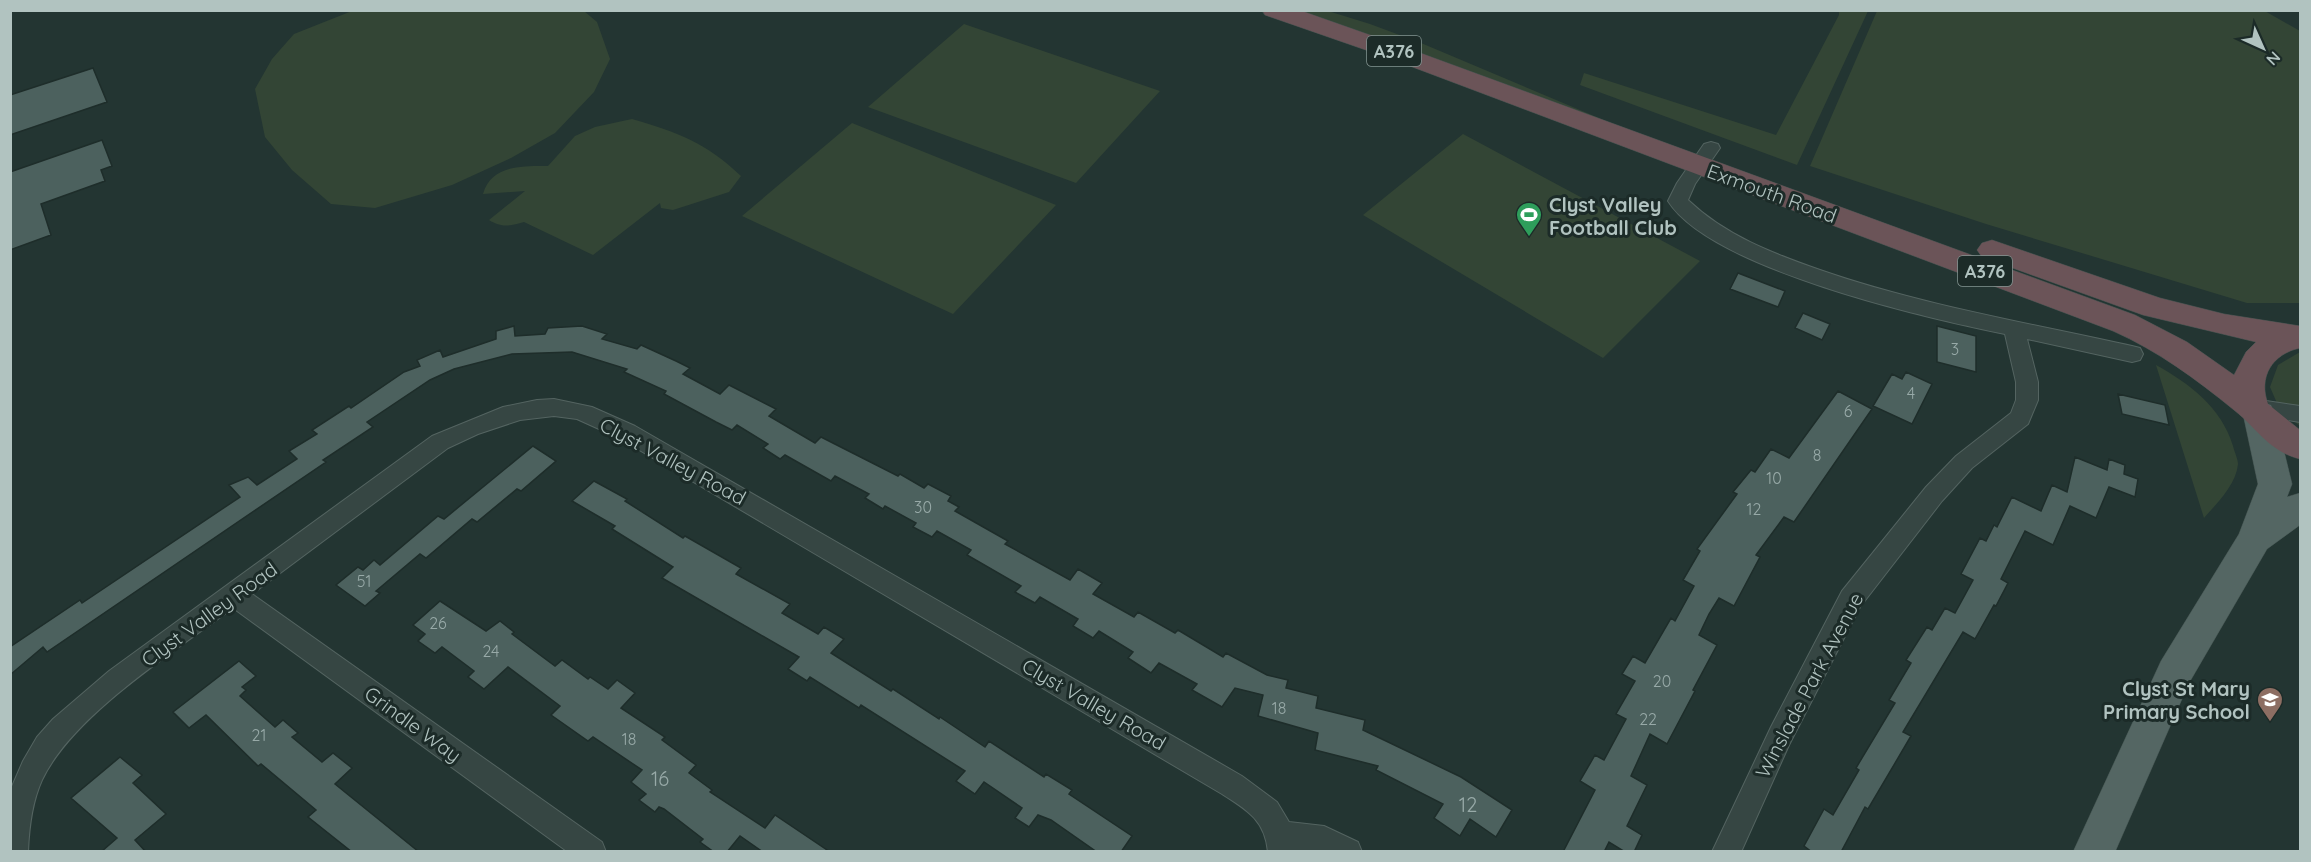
<svg xmlns="http://www.w3.org/2000/svg" width="2311" height="862" font-family="Quicksand,sans-serif">
<rect width="100%" height="100%" fill="#233532"/>
<!-- green -->
<path fill="#334535" d="M352,11H584L597,22L610,59L594,92L555,133L511,158L452,185L375,208L331,204L292,170L265,137L255,89L272,59L294,34Z
M1293,11H1328L1370,24L1421,43L1637,134Z
M1839,11H1868L1797,165L1580,85L1584,73L1776,135L1839,15Z
M1877,11L2263,10L2300,31V303H2247L1986,224L1810,166Z
M964,24L1160,91L1076,183L868,107Z
M632,119C679,133 705,142 741,176L729,192L673,210L661,208L660,203L593,255L524,222C510,226 502,228 489,220L525,191L483,194C491,165 522,166 548,166L575,136L595,127Z
M852,123L1056,205L953,314L742,216Z
M1463,134L1700,261L1603,358L1363,215Z
M2300,352V426L2280,410L2270,387L2278,365Z
M2156,365C2190,384 2221,407 2233,446C2234,451 2238,459 2238,464C2236,485 2217,503 2204,518Z"/>
<!-- building -->
<path fill="#4c615e" stroke="#1e2d2a" stroke-width="1.5" d="M93,68L107,102L10,135V95Z
M102,140L112,166L101,170L105,181L41,204L51,235L10,250V172Z
M1738,273L1785,291L1778,307L1730,289Z
M1803,313L1830,324L1822,340L1795,328Z
M514,326L515,336L545,334L548,328L582,326L607,334L602,339L637,349L641,345L676,361L690,368L683,374L720,394L729,385L776,409L769,416L815,443L821,437L898,476L900,474L924,488L928,484L951,496L948,501L959,507L955,511L1008,541L1005,544L1070,580L1078,569L1102,583L1093,594L1134,617L1138,612L1175,633L1178,630L1223,657L1226,653L1267,675L1288,680L1286,688L1318,696L1316,708L1365,720L1363,730L1461,777L1512,810L1496,837L1470,819L1460,836L1434,818L1443,804L1376,770L1378,766L1315,750L1318,733L1258,716L1263,695L1235,688L1222,707L1192,690L1197,684L1159,663L1151,673L1128,658L1133,652L1099,631L1093,638L1073,626L1078,619L1040,597L1035,603L1015,592L1021,586L967,555L971,550L937,531L932,537L913,527L916,523L885,506L883,509L865,498L869,494L835,476L831,481L785,455L780,459L763,448L768,444L737,425L732,430L716,422L664,394L666,391L624,372L627,369L572,352L512,354L454,369L430,380L367,422L373,427L323,460L326,462L47,652L43,647L10,675V647L80,600L82,603L240,497L229,485L248,477L257,485L297,459L289,451L317,434L312,430L349,406L351,408L404,372L420,366L417,360L440,350L443,357L496,339V331Z
M1937,326L1976,336V372L1937,362Z
M1906,372L1932,384L1912,424L1873,406L1892,374L1902,379Z
M1838,391L1872,409L1794,522L1784,517L1756,555L1760,557L1734,606L1719,598L1709,614L1699,635L1717,645L1693,690L1695,691L1667,744L1650,734L1631,776L1647,785L1627,826L1642,835L1634,852H1625L1609,842L1604,852H1563L1595,790L1580,781L1595,755L1604,760L1626,719L1616,714L1635,681L1622,674L1633,656L1645,663L1671,618L1675,621L1694,586L1683,580L1700,551L1697,549L1737,494L1733,492L1751,470L1755,472L1771,449L1789,458Z
M2118,394L2165,405L2169,425L2122,414Z
M533,446L556,461L521,491L517,489L477,522L472,519L426,558L420,554L376,591L380,593L365,606L336,585L358,567L363,570L374,560L380,565L438,516L444,519Z
M2075,457L2107,470L2109,459L2125,465L2124,474L2138,479L2135,497L2109,487L2096,518L2070,506L2053,545L2025,531L2001,579L2008,583L1996,606L1994,605L1975,639L1963,632L1903,732L1911,736L1868,809L1865,807L1841,852H1812L1804,846L1824,809L1833,815L1859,770L1856,768L1895,703L1889,700L1911,663L1906,660L1927,627L1932,630L1945,608L1955,613L1973,580L1961,574L1980,538L1986,541L1994,525L1997,527L2012,497L2041,511L2052,485L2067,492Z
M594,481L627,499L625,501L683,538L685,536L741,568L736,574L790,604L782,613L818,634L824,627L844,639L831,653L891,691L893,689L939,719L940,717L985,747L989,741L1044,777L1046,774L1072,790L1069,794L1132,836L1121,852H1097L1051,820L1038,815L1029,827L1015,818L1022,808L984,782L975,794L956,781L965,771L861,705L859,708L810,677L807,681L788,669L799,657L662,578L673,567L612,529L615,526L572,501Z
M440,601L486,631L500,621L514,632L512,634L555,666L562,660L588,679L590,677L608,689L617,680L635,693L621,708L665,737L662,740L696,765L689,773L712,790L710,792L765,828L775,815L830,852H763L740,836L727,852H714L700,842L703,839L664,809L659,807L655,812L639,800L646,794L631,782L642,770L593,737L588,741L551,715L560,706L508,667L484,689L468,677L474,671L442,647L435,653L418,641L425,634L413,625Z
M239,661L256,676L242,687L246,690L240,696L275,727L283,720L298,733L292,737L322,762L333,753L352,768L335,784L419,852H352L308,817L316,810L261,764L258,766L206,715L189,728L173,712Z
M120,757L142,775L133,783L166,814L135,840L146,852H101L117,838L71,798Z"/>
<g fill="none" stroke-linecap="round" stroke-linejoin="round">
<defs>
<path id="street" d="M1711,142L1718,144L1720,148L1695,184L1688,200C1726,236 1772,253 1820,270C1921,305 2028,323 2132,346L2140,348L2143,354L2140,360L2132,362L2027,339L2038,382V400L2028,424L1972,468L1942,501L1860,607L1789,745L1741,852H1712L1771,727L1842,591L1926,487L1956,456L2011,413L2016,400V382L2005,334C1927,318 1711,269 1668,201L1677,183L1704,144Z
M554,399L592,407L635,426L1242,776L1277,802L1289,822L1324,826L1358,842L1362,852H1268C1265,820 1247,810 1222,794L619,438L577,419L554,416L520,420L478,434L448,448L252,594L602,842L606,852H568L233,608C175,651 73,715 42,780C32,802 29,827 28,852H10V791L23,761L37,737L53,719L109,671L432,436L503,407L537,400Z
M2253,399L2300,406V422L2245,413L2242,407L2245,401Z"/>
<path id="primary" d="M2259,401L2271,405L2275,414L2292,484L2287,497L2300,493V525L2267,549L2189,683L2115,852H2073L2161,661L2239,534L2258,484L2243,414L2247,405Z"/>
<path id="highway" d="M1262,10H1299L1404,47L2135,315L2187,342L2234,375L2246,352L2256,342L2143,315L1982,257L1977,250L1982,243L1992,240L2160,298L2224,314L2300,326V348C2272,354 2258,377 2268,404L2300,430V459C2268,451 2257,428 2234,410C2196,379 2158,351 2113,331L1386,57L1265,15Z"/>
</defs>
<!-- street casing -->
<use href="#street" stroke="#546461" stroke-width="2"/>
<!-- primary casing -->
<use href="#primary" stroke="#40504d" stroke-width="1"/>
<!-- highway casing -->
<use href="#highway" stroke="#41514e" stroke-width="1"/>
<!-- street -->
<use href="#street" fill="#364643" fill-rule="evenodd"/>
<!-- primary -->
<use href="#primary" fill="#546663" fill-rule="evenodd"/>
<!-- highway -->
<use href="#highway" fill="#6b5458" fill-rule="evenodd"/>
</g>
<!-- icons -->
<defs>
<symbol id="stadium-pin" viewBox="-11 -11 22 30"><path d="M0 17L-7.5 6A9.5 9.5 0 1 1 7.5 6Z" fill="#2e9e5b" stroke="#1c2b28"/><path d="M0-5a6.5 5 0 1 0 0 10a6.5 5 0 1 0 0-10ZM-3.5-1.8h7v3.6h-7Z" fill="#fff"/></symbol>
<symbol id="school-pin" viewBox="-11 -11 22 30"><path d="M0 17L-7.5 6A9.5 9.5 0 1 1 7.5 6Z" fill="#8d6e63" stroke="#1c2b28"/><path d="M0-5L7-2L0 1L-7-2ZM-4 1L0 2.5L4 1V4Q0 6-4 4Z" fill="#fff"/></symbol>
</defs>
<g fill-rule="evenodd">
<use href="#stadium-pin" x="1514" y="200" width="30" height="40"/>
<use href="#school-pin" x="2255" y="685" width="30" height="40"/>
</g>
<g text-anchor="middle" dominant-baseline="central" stroke-width="6" stroke-linejoin="round" paint-order="stroke">
<!-- number labels -->
<g font-size="16" fill="#98aaa8">
<text x="1955" y="349">3</text>
<text x="1911" y="393">4</text>
<text x="1848" y="411">6</text>
<text x="1817" y="455">8</text>
<text x="1774" y="478">10</text>
<text x="923" y="507">30</text>
<text x="1754" y="509">12</text>
<text x="364" y="581">51</text>
<text x="438" y="623">26</text>
<text x="491" y="651">24</text>
<text x="1662" y="681">20</text>
<text x="1279" y="708">18</text>
<text x="1648" y="719">22</text>
<text x="259" y="735">21</text>
<text x="629" y="739">18</text>
</g>
<!-- shield labels -->
<g fill="#1c2b28" stroke="#849592" stroke-width="1.5">
<rect x="1367" y="36" width="54" height="30" rx="4.5"/>
<rect x="1958" y="256" width="54" height="30" rx="4.5"/>
</g>
<g font-size="18" font-weight="bold" fill="#b1c3c0">
<text x="1394" y="51">A376</text>
<text x="1985" y="271">A376</text>
</g>
<!-- street labels -->
<g font-size="20" fill="#b1c3c0" stroke="#1c2b28">
<text transform="translate(1772 193) rotate(20)">Exmouth Road</text>
<text transform="translate(673 461) rotate(28)">Clyst Valley Road</text>
<text transform="translate(209 614) rotate(-36)">Clyst Valley Road</text>
<text transform="translate(1809 685) rotate(-62)">Winslade Park Avenue</text>
<text transform="translate(1094 704) rotate(30)">Clyst Valley Road</text>
<text transform="translate(413 724) rotate(36)">Grindle Way</text>
</g>
<!-- poi labels -->
<g font-size="20" font-weight="bold" fill="#b1c3c0" stroke="#1c2b28" text-anchor="start">
<text x="1549" y="204">Clyst Valley<tspan x="1549" dy="23">Football Club</tspan></text>
<text x="2250" y="688" text-anchor="end">Clyst St Mary<tspan x="2250" dy="23">Primary School</tspan></text>
</g>
<!-- near-number labels -->
<g font-size="20" fill="#98aaa8">
<text x="660" y="778">16</text>
<text x="1468" y="804">12</text>
</g>
</g>
<!-- border -->
<rect width="2311" height="862" fill="none" stroke="#b1c3c0" stroke-width="24"/>
<!-- north arrow -->
<g transform="translate(2263 48) rotate(135)" stroke="#1c2b28" stroke-width="4.5" paint-order="stroke">
<path d="M0-4.5L10 22L0 15L-10 22Z" fill="#b1c3c0"/>
<text y="-9" font-size="16" font-weight="bold" text-anchor="middle" fill="#b1c3c0">N</text>
</g>
</svg>
